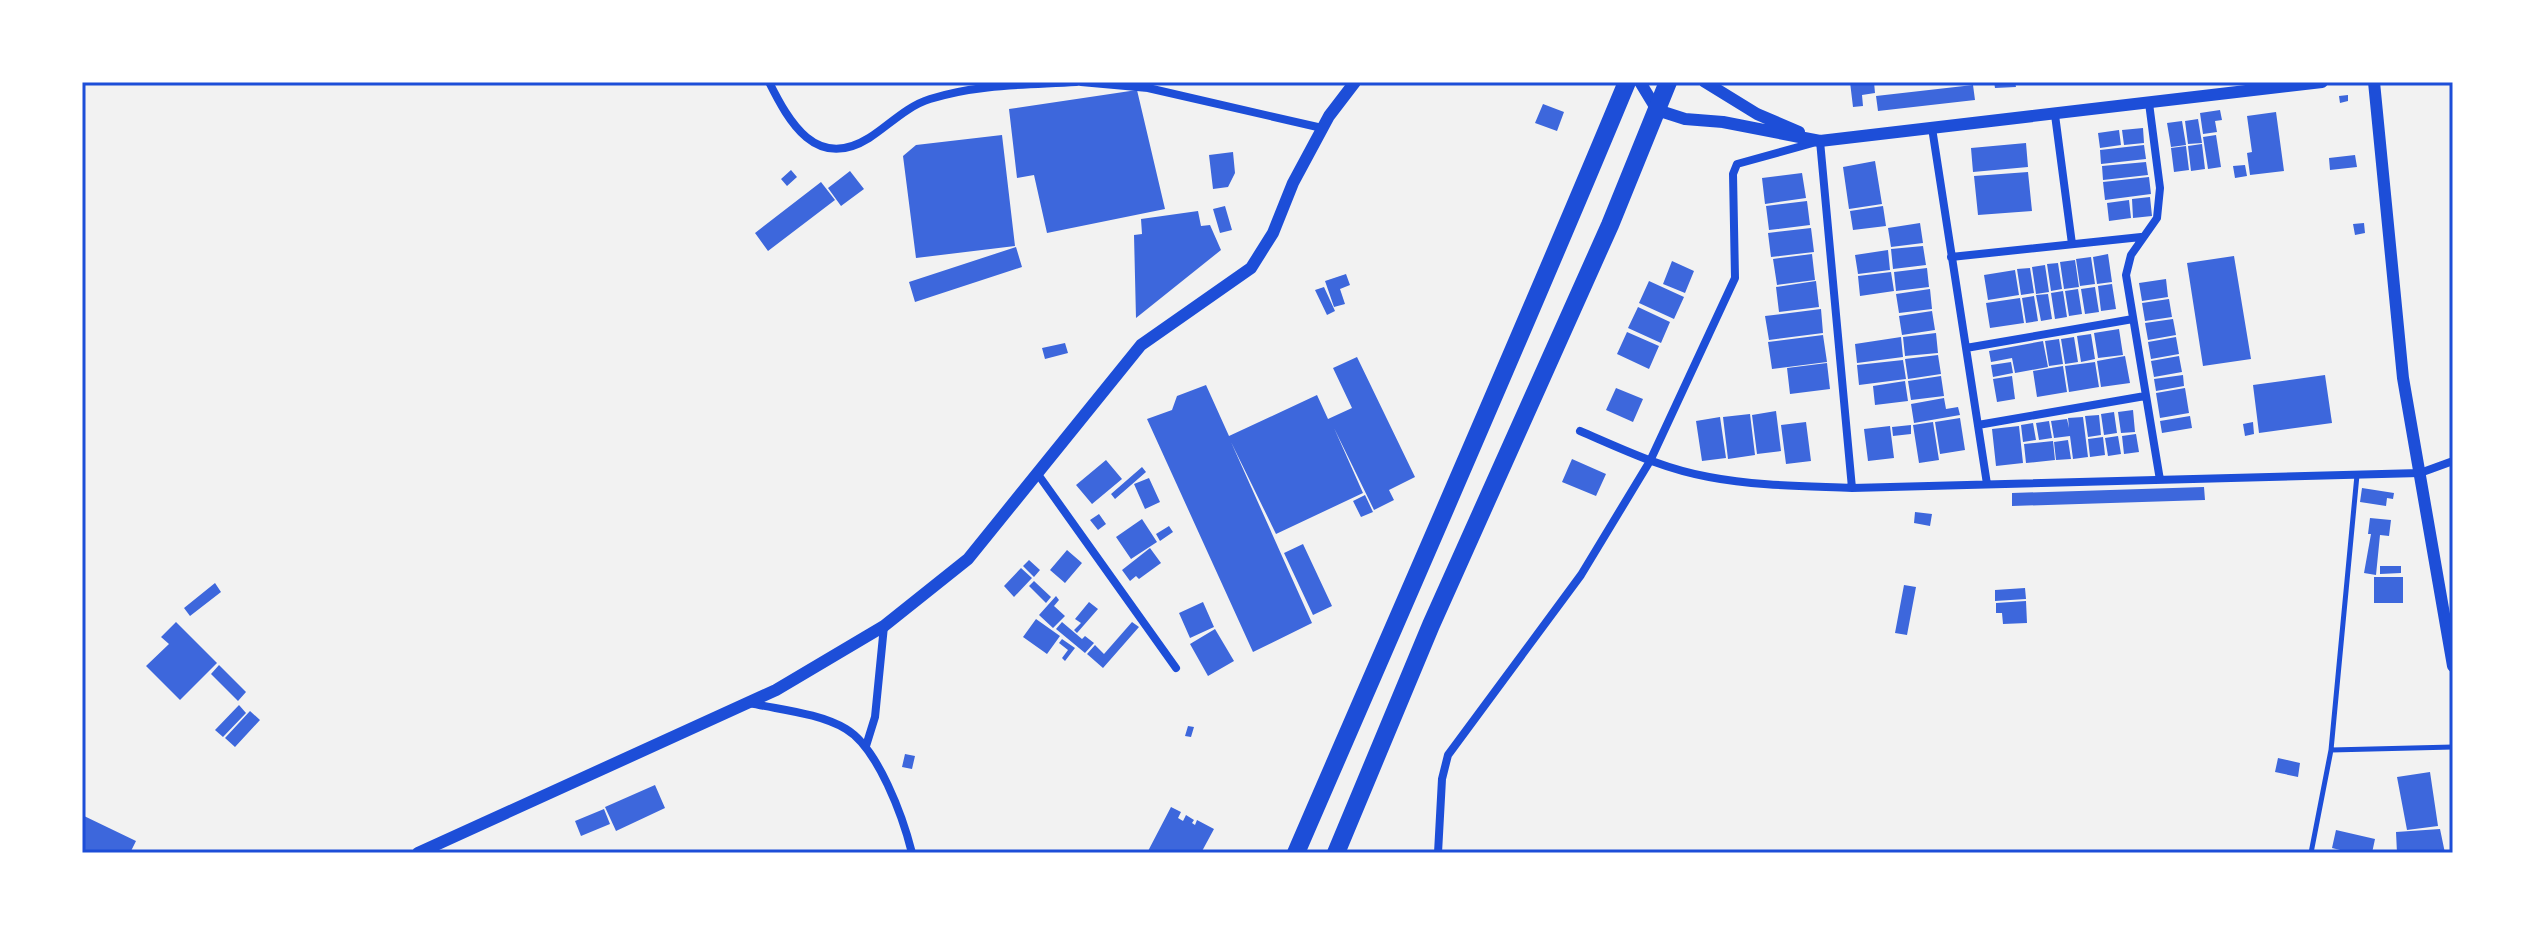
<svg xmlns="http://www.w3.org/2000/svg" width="2535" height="935" font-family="'Roboto Condensed',sans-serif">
<rect width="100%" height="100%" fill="#f2f2f2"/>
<!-- building -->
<path fill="#3d67dc" d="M1850,82H1874L1875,93L1862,95L1863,106L1853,107Z
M1994,82H2015L2016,87L1995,88Z
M1973,85L1975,100L1878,111L1876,96Z
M1137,90L1165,209L1047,233L1034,175L1017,178L1009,109Z
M2348,95V101L2340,103L2339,96Z
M1543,104L1564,112L1557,131L1535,123Z
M2220,110L2222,120L2215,121L2217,132L2203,134L2200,113Z
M2276,112L2284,171L2250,175L2247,153L2252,152L2247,116Z
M2198,119L2202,143L2188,144L2185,121Z
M2182,121L2186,145L2171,147L2167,123Z
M2143,128L2144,143L2124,145L2122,130Z
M2119,130L2121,145L2100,148L2098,133Z
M1002,135L1015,246L916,258L903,156L916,145Z
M2216,135L2221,167L2208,169L2203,137Z
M2026,143L2028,167L1973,172L1971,148Z
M2202,144L2205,169L2191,171L2188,146Z
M2144,145L2146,159L2101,164L2100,150Z
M2186,146L2189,170L2174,172L2171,148Z
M1233,152L1235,173L1228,187L1213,189L1209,155Z
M2355,155L2357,167L2330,170L2329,158Z
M1875,161L1882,204L1849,209L1843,167Z
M2146,162L2148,175L2103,180L2102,166Z
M2245,165L2247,176L2235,178L2233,166Z
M791,170L797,177L787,186L781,179Z
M850,171L864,189L841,206L828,188Z
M2028,172L2032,211L1978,215L1974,176Z
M1802,173L1806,198L1765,204L1762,178Z
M2149,177L2151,194L2105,200L2103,182Z
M821,182L835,200L768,251L755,233Z
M2150,197L2152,216L2133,218L2132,199Z
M2129,200L2131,218L2109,221L2107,203Z
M1807,201L1810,225L1769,230L1766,206Z
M1225,206L1232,230L1220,233L1213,209Z
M1883,206L1886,226L1853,230L1850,211Z
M1198,211L1201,226L1210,225L1221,250L1136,318L1134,235L1142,234L1141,219Z
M1920,223L1923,243L1891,247L1888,228Z
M2364,223L2365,233L2355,235L2353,224Z
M1811,228L1814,252L1771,257L1768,233Z
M1923,246L1926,265L1893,269L1891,249Z
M1016,247L1022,267L915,302L909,282Z
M1888,250L1890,270L1858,274L1855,255Z
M1812,254L1815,280L1777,285L1773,259Z
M2108,254L2112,282L2097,284L2093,257Z
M2234,256L2251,359L2203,366L2187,263Z
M2091,257L2095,284L2080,286L2076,259Z
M2075,260L2079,287L2064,289L2060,262Z
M1672,261L1694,271L1685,293L1663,284Z
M2058,263L2062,289L2051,291L2047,264Z
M2045,265L2049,292L2036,294L2032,267Z
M1927,268L1929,287L1896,291L1894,272Z
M2030,268L2034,293L2021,295L2017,269Z
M2015,270L2019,295L1988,300L1984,275Z
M1891,272L1894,291L1860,296L1858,276Z
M1346,274L1350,285L1340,289L1345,304L1334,307L1325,281Z
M2166,279L2168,297L2142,301L2139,283Z
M1649,281L1684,297L1674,319L1639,303Z
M1816,281L1819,307L1779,312L1776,287Z
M2112,284L2116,309L2101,311L2098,286Z
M1324,287L1335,311L1327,315L1315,290Z
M2095,287L2099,312L2085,314L2081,289Z
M1930,289L1932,309L1899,313L1896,294Z
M2078,289L2082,314L2069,316L2065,291Z
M2063,291L2067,317L2055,319L2051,293Z
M2048,294L2052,319L2041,321L2036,295Z
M2034,296L2038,321L2026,323L2022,298Z
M2020,298L2024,323L1990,328L1986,303Z
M2169,299L2172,317L2145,321L2142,303Z
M1638,307L1670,322L1661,343L1628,328Z
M1821,309L1823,333L1769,340L1765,316Z
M1932,311L1935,330L1902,335L1899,316Z
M2173,319L2176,335L2148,340L2145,323Z
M2119,329L2123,355L2098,358L2094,333Z
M1627,332L1659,346L1649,369L1617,354Z
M1936,333L1938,353L1905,356L1903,337Z
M2091,334L2095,359L2081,362L2077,336Z
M1823,335L1827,362L1772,369L1768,342Z
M1901,337L1903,357L1857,363L1855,344Z
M2074,337L2078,362L2065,364L2061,339Z
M2176,337L2179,354L2151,359L2148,342Z
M2059,339L2063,364L2049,366L2045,341Z
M2043,341L2048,367L2015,373L2012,358L1991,362L1989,351Z
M1065,343L1068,353L1045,359L1042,348Z
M1938,355L1941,374L1908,379L1905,359Z
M2125,356L2130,383L2101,387L2097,361Z
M2179,356L2182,372L2154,377L2151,361Z
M1357,357L1415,477L1389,490L1394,500L1374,510L1334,428L1363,493L1276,534L1231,442L1312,623L1253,652L1147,419L1172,410L1177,396L1206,385L1229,436L1317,395L1328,419L1352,408L1333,368Z
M1903,360L1906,379L1859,385L1857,365Z
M2011,362L2013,373L1993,377L1991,365Z
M2095,362L2099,387L2069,392L2065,366Z
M1827,363L1830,389L1790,394L1787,368Z
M2063,366L2067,392L2037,397L2033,371Z
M2183,375L2184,386L2156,391L2154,379Z
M2325,375L2332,423L2259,433L2253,385Z
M1941,376L1944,396L1911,400L1908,381Z
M2012,376L2015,399L1997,402L1993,379Z
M1905,381L1908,401L1875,405L1873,386Z
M1616,388L1643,399L1633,422L1606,410Z
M2185,388L2189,413L2160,418L2156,393Z
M1944,398L1946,409L1958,407L1960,415L1914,423L1911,404Z
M2133,410L2135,432L2121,433L2118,412Z
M1776,411L1781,451L1757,454L1752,415Z
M2114,412L2117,433L2104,435L2101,414Z
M1750,414L1755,455L1728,459L1723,417Z
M2099,415L2101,435L2088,437L2085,416Z
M2190,416L2192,428L2162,433L2160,421Z
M1720,417L1726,458L1702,461L1696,421Z
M2083,417L2088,457L2073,459L2070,436L2054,438L2051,421L2067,419L2069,428L2068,418Z
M1960,418L1965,450L1940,454L1935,422Z
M2049,421L2052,438L2039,440L2036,423Z
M1806,422L1811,461L1786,464L1781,425Z
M1933,422L1939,460L1919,463L1913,425Z
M2253,422L2254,434L2245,436L2243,424Z
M2033,423L2036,440L2023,442L2021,425Z
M1911,425V434L1893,436L1892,427Z
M1890,426L1894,458L1868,461L1864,429Z
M2019,426L2023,463L1996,466L1992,429Z
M2136,434L2139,452L2124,454L2122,436Z
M2118,436L2121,454L2108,456L2105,438Z
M2103,437L2105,455L2090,457L2088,439Z
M2068,440L2071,459L2056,460L2054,442Z
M2053,441L2055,460L2026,463L2024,444Z
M1572,459L1606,474L1596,496L1562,482Z
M1106,460L1122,479L1092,504L1076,485Z
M1142,467L1146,472L1115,499L1111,494Z
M1149,478L1160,502L1145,509L1134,484Z
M2204,487L2205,500L2012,506V493Z
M2362,488L2394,493L2393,499L2387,498L2386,506L2360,502Z
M1365,495L1373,512L1361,517L1353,501Z
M1915,512L1932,514L1930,526L1914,523Z
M1099,514L1106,524L1098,530L1090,520Z
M2370,518L2391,520L2389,536L2380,535L2376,575L2364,573L2371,534H2368Z
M1142,519L1157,542L1131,559L1116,537Z
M1169,526L1173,532L1160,541L1156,534Z
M1303,544L1332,606L1313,615L1284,553Z
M1150,548L1161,563L1139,579L1136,576L1130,581L1122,570Z
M1067,550L1082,563L1065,583L1050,570Z
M1029,560L1040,570L1034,577L1023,566Z
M2380,566H2401V573L2380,574Z
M1021,568L1032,578L1014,597L1004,586Z
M2374,577H2403V603H2374Z
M1034,581L1051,597L1046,603L1029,586Z
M215,583L221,592L190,616L184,608Z
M1904,585L1916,587L1907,635L1895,633Z
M2025,588L2026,599L1995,601V590Z
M1056,596L1059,600L1054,606L1065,616L1053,628L1039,615Z
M2026,601L2027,623L2003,624L2002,613H1996V603Z
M1089,602L1098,609L1077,633L1074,630L1081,623L1075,619Z
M1203,602L1214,627L1190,638L1179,613Z
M1036,619L1060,636L1047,654L1023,637Z
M176,622L217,663L180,700L146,666L169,644L161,637Z
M1062,622L1082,639L1085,636L1094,643L1085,653L1056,629Z
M1132,622L1139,627L1103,668L1087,654L1095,645L1104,654Z
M1215,629L1234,661L1208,676L1190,644Z
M1062,639L1075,648L1065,661L1062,658L1068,650L1059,643Z
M219,665L246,692L238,701L211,674Z
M239,705L246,713L223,737L215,730Z
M250,711L260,720L235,747L225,738Z
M1188,726L1194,727L1191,737L1185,736Z
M905,754L915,756L912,769L902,767Z
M2278,758L2300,763L2298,777L2275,772Z
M2430,772L2438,826L2407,830L2397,777Z
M655,785L665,808L616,831L605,807Z
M1171,807L1181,812L1178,818L1183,821L1186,815L1194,820L1192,823L1195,825L1197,820L1214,829L1201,853H1147Z
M604,809L610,824L581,836L575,821Z
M82,815L136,841L130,853H82Z
M2440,829L2445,853H2397L2396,832Z
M2336,830L2375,839L2372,853H2352L2332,848Z"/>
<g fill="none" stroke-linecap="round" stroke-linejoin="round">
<!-- service -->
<path stroke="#1d4ed8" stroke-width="5" d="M2331,750L2453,747
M2311,853L2331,750L2357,475"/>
<!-- minor -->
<path stroke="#1d4ed8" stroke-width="8" d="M769,82C789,122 816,171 869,138C888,126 907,106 930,99C977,84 1027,85 1076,82
M1081,82L1148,88L1322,128
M2149,103L2160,188L2157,218L2131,255L2126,275L2160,480
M2055,115L2072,244
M1932,128L1987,484
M1951,257L2141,237
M1966,348L2133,319
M1978,425L2145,396
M1580,431C1622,449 1663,469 1709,477C1756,486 1804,486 1852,488L2420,473L2453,461
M1037,473L1176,668
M750,703C781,710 819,713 846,729C878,748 903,817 912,853
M866,746L875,717L884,626
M1438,853L1442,779L1448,755L1581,575L1650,461L1735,278L1733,174L1737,164L1820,141L1852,488"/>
<!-- tertiary -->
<path stroke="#1d4ed8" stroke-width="12" d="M1640,82L1657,110L1685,119L1723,122L1820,141L2322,82
M1705,82L1757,114L1799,132
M2374,82L2403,378L2453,666
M418,853L776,690L884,626L968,559L1141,345L1251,268L1273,233L1293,183L1329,116L1355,82"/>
<!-- trunk -->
<path stroke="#1d4ed8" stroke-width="18" d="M1296,853C1407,596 1520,340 1627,82
M1336,853L1431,625L1610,225L1668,82"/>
</g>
<!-- border -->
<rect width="2535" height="935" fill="none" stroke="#ffffff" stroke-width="168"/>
<rect x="84" y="84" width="2367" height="767" fill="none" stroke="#1d4ed8" stroke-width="3"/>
</svg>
